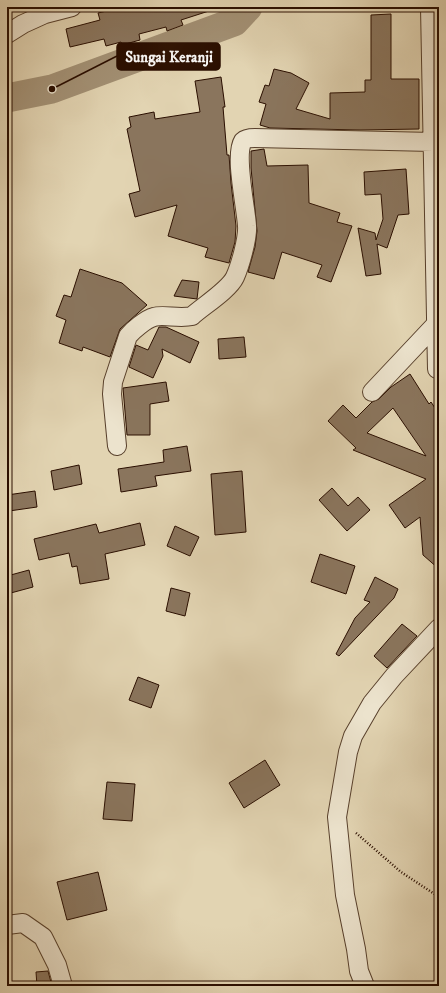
<svg xmlns="http://www.w3.org/2000/svg" width="446" height="993" font-family="'IM FELL DW Pica',serif">
<rect width="100%" height="100%" fill="#e2d4b2"/>
<filter id="stains"><feTurbulence type="fractalNoise" baseFrequency=".005" numOctaves="4"/><feColorMatrix values="0 0 0 0 .2 0 0 0 0 .09 0 0 0 0 .02 0 0 0 .5 -.17"/></filter>
<radialGradient id="worn" r=".72"><stop offset=".6" stop-color="#630" stop-opacity="0"/><stop offset="1" stop-color="#630" stop-opacity=".3"/></radialGradient>
<g fill="none" stroke-linecap="round" stroke-linejoin="round">
<!-- river -->
<path stroke="#a39175" stroke-width="29" d="M7,98L52,89L234,22L248,7"/>
</g>
<!-- building -->
<path fill="#8a755d" stroke="#2a0e00" fill-rule="evenodd" d="M124,7H212V10L181,20L183,25L167,31L166,27L139,34L140,40L122,45L121,42L106,46L104,39L70,47L66,29L100,20L98,13Z
M391,14V79H419V129L360,130L270,128L260,125L266,104L259,102L265,85L269,86L274,69L291,73L309,83L296,109L330,119V93L365,92V80H371V15Z
M221,77L225,107H223L227,155H229L231,183L236,226L235,242L229,263L205,257L208,248L168,236L177,205L135,217L129,194L140,191L127,129L131,127L129,117L154,112L155,119L200,112L195,81Z
M264,149L267,166L308,165L309,203L340,213L337,222L352,226L331,282L317,277L322,265L282,252L274,279L248,272L255,247L257,231L251,168V151Z
M406,169L409,214L398,215L387,248L377,244L381,274L366,276L358,228L375,233L376,240L383,219L381,194L365,195L364,172Z
M80,269L122,283L147,305L120,329L110,357L83,347L82,351L59,343L66,320L56,316L64,295L71,297Z
M182,280L199,282L197,299L174,296Z
M159,327H166L199,342L190,363L162,349L163,356L153,378L129,367L136,345L148,350Z
M244,337L246,357L219,359L218,339Z
M410,374L429,404L431,402L439,414V569L423,555L420,517L405,528L389,505L426,479L353,450L356,448L328,421L343,405L356,418L372,402L379,399L391,387ZM393,408L426,456L367,433Z
M166,382L169,401L150,404V435H127L123,388Z
M187,446L191,471L155,476L157,486L121,492L118,469L164,462L163,450Z
M79,465L82,484L54,490L51,471Z
M242,471L246,532L215,535L211,474Z
M332,488L348,506L358,497L370,510L347,531L319,500Z
M35,491L37,507L9,511L7,495Z
M140,523L145,545L105,554L109,579L80,584L77,566L72,567L69,553L39,560L34,539L96,524L99,533Z
M175,526L199,537L190,556L167,546Z
M320,554L355,566L346,594L311,582Z
M29,570L33,587L7,594V576Z
M375,577L398,589L394,598L339,656L336,654L355,618L370,602L364,600Z
M171,588L190,593L185,616L166,611Z
M402,624L417,636L387,668L374,656Z
M138,677L159,685L151,708L129,700Z
M265,760L280,785L244,808L229,783Z
M107,782L135,784L132,821L103,819Z
M98,872L107,910L67,920L57,882Z
M48,971L52,986H37L36,972Z"/>
<g fill="none" stroke-linecap="round" stroke-linejoin="round">
<defs>
<path id="minor" d="M430,7L437,369
M7,34L23,24L45,14L72,7
M372,392L436,324
M117,446L112,394L113,382L128,336C133,330 146,319 154,317C163,314 179,319 192,316C203,306 229,290 235,277C240,266 248,238 247,226C246,207 234,155 243,141C246,138 251,138 255,138L433,142
M7,925L23,923L43,937L57,965L63,986
M365,986L359,971L356,949L345,895L337,817L348,752L353,736L372,703L394,676L439,628"/>
</defs>
<!-- minor casing -->
<use href="#minor" stroke="#58402c" stroke-width="20"/>
<!-- path -->
<path stroke="#2a0e00" stroke-width="2.5" stroke-dasharray="1 2" stroke-linecap="butt" d="M356,833L401,872L439,897"/>
<!-- minor -->
<use href="#minor" stroke="#ece3cd" stroke-width="18"/>
</g>
<!-- callouts -->
<path fill="none" stroke="#2a0e00" stroke-width="1.5" d="M52 89L117 56"/>
<circle fill="#2a0e00" stroke="#ece3cd" stroke-width="1.5" cx="52" cy="89" r="4"/>
<rect fill="#2a0e00" stroke="#2a0e00" stroke-width="1.5" x="117" y="43" width="103" height="27" rx="4"/>
<g font-size="15" text-anchor="middle" font-weight="bold" fill="#fff">
<text x="169" y="62">Sungai Keranji</text>
</g>
<!-- margin -->
<rect width="446" height="993" fill="none" stroke="#e2d4b2" stroke-width="24"/>
<rect x="8" y="8" width="430" height="977" fill="none" stroke="#2a0e00" stroke-width="2"/>
<rect x="12" y="12" width="422" height="969" fill="none" stroke="#2a0e00"/>
<rect width="100%" height="100%" filter="url(#stains)"/>
<rect width="100%" height="100%" fill="url(#worn)"/>
</svg>
